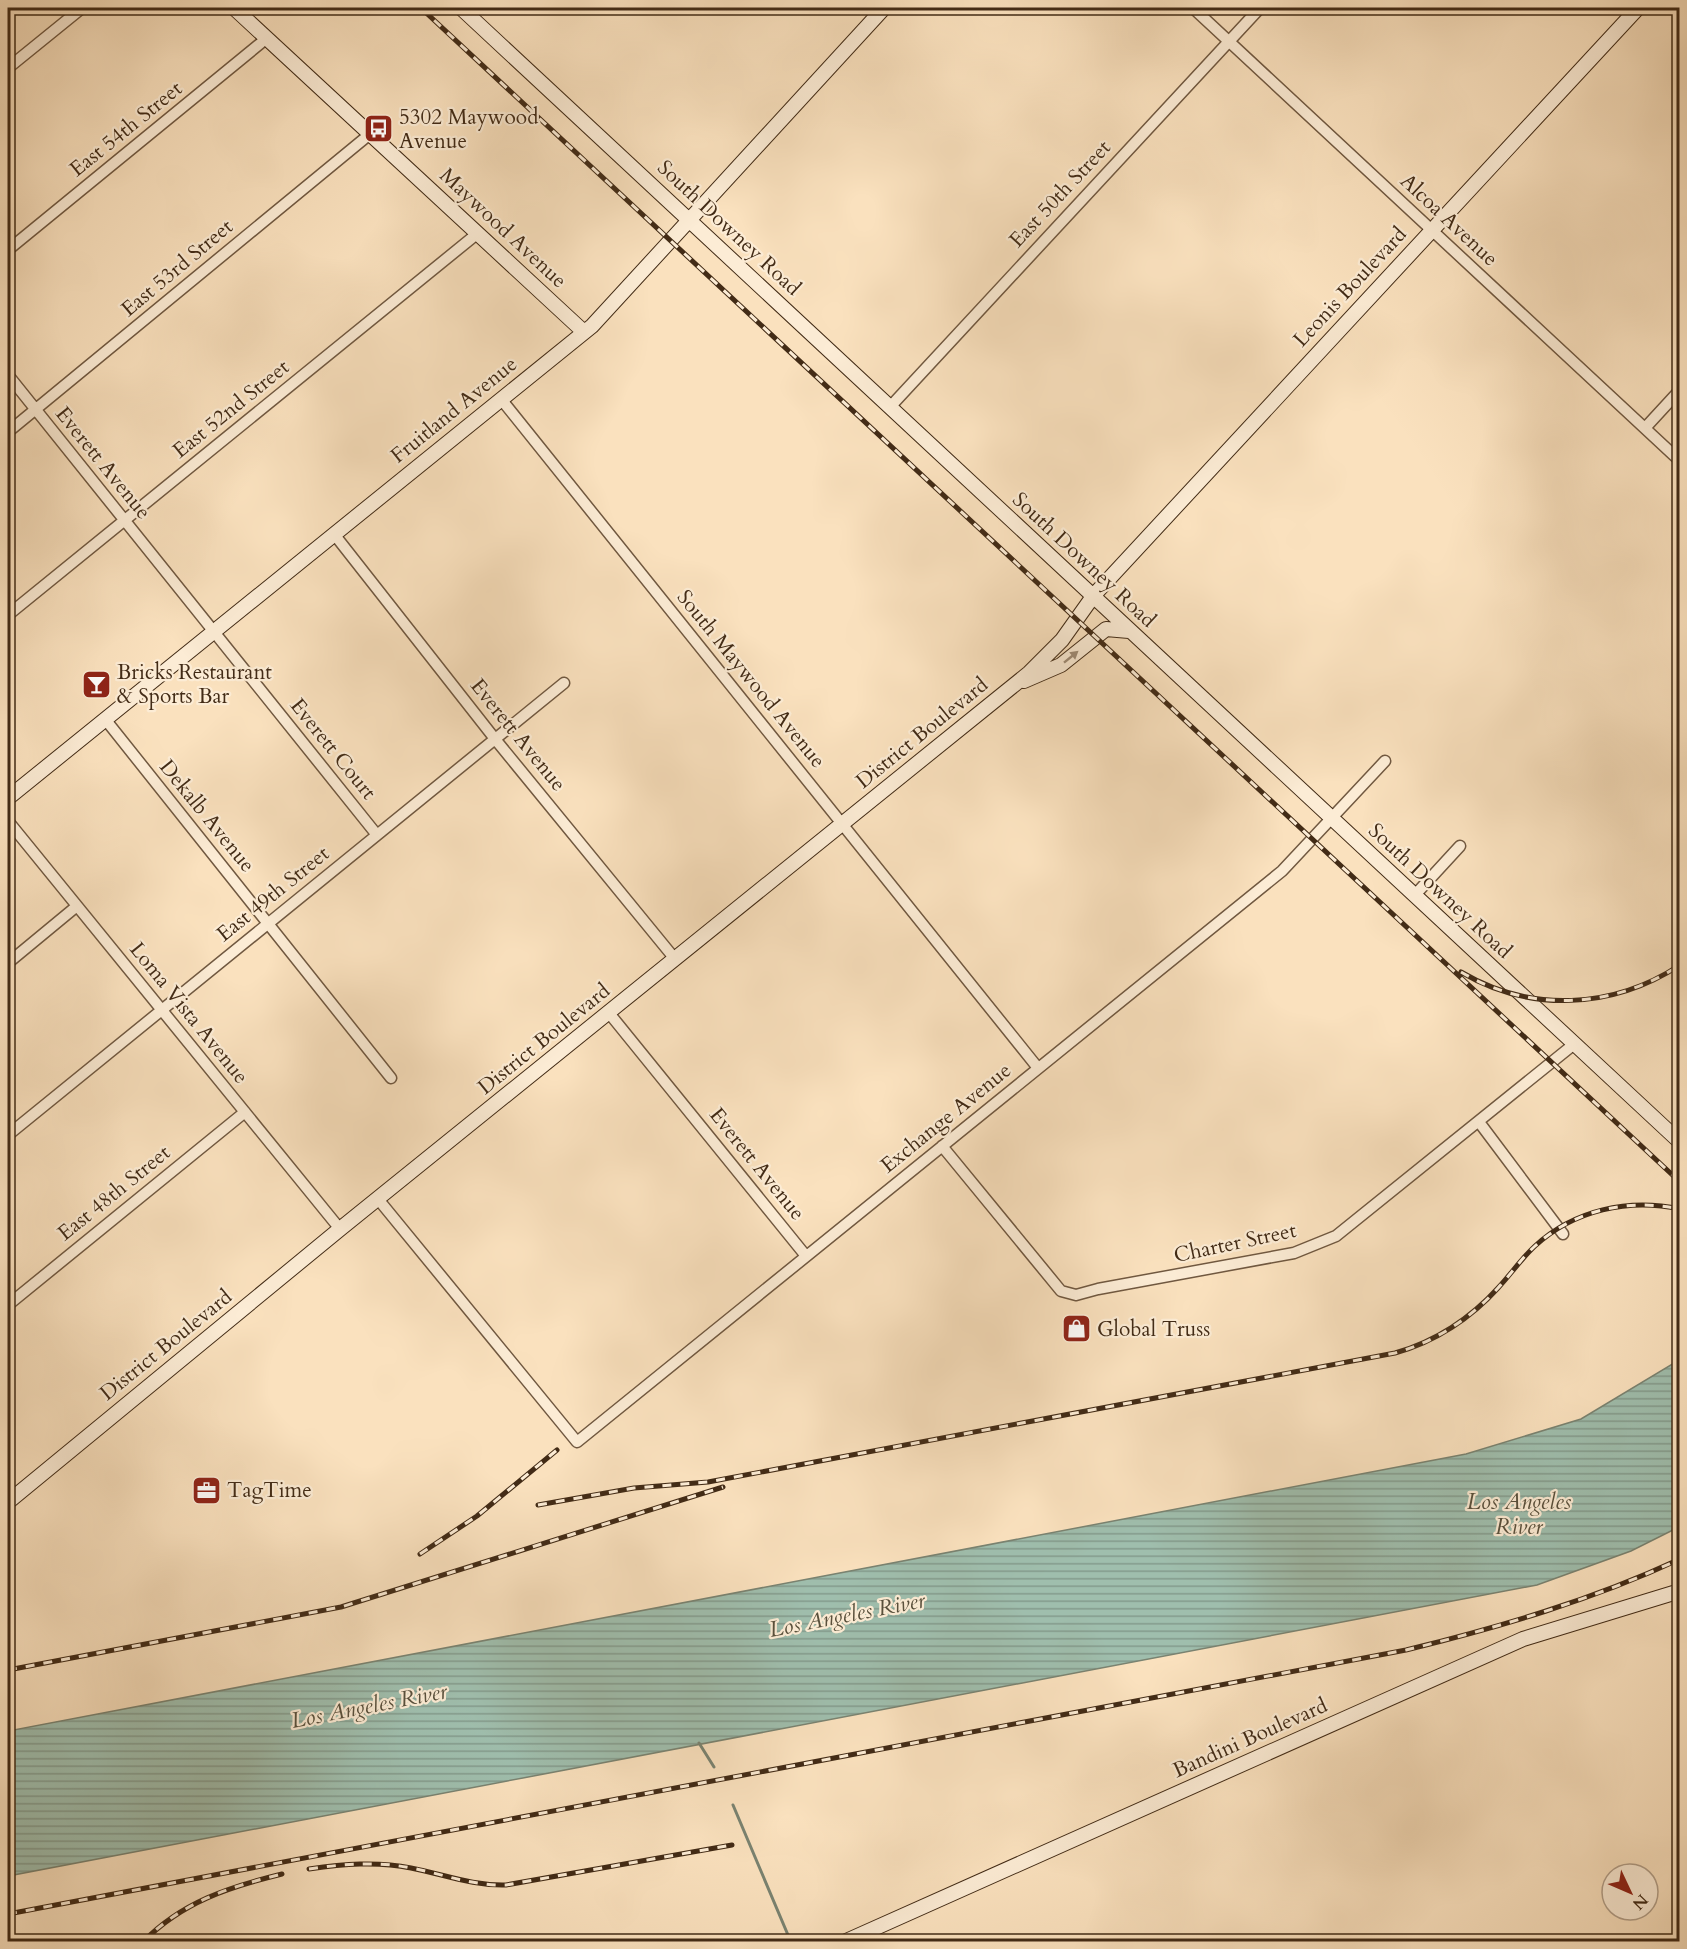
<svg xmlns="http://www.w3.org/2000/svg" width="1687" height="1949" font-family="Cardo,serif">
<defs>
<pattern id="water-rules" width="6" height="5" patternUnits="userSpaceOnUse" patternTransform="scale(1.5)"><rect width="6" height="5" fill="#9fbead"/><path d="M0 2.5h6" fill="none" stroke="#839b8c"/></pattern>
</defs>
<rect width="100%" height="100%" fill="#fae1be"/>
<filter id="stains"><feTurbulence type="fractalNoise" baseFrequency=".00333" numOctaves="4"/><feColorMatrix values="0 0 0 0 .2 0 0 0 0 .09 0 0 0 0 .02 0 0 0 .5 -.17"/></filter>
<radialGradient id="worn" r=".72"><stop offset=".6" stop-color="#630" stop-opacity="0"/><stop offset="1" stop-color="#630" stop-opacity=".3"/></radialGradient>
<!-- water -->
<path fill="url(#water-rules)" stroke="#7a8371" stroke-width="1.5" d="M1679,1360V1527L1631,1551L1537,1585L8,1876V1731L1466,1454L1581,1419Z"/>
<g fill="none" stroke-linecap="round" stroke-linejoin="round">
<!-- stream -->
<path stroke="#7a8371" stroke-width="3" d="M699,1743L714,1767
M733,1805L788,1935"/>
<defs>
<path id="street" d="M1193,8L1680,461
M8,68L82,8
M8,250L267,38
M8,375L377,835
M501,399L1038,1068
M890,407L1260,8
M1645,428L1680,390
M8,432L370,134
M334,534L495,739L675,959
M8,615L478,233
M105,719L391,1078
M8,821L340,1229
M1414,896L1460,846
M8,963L77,906
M609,1013L806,1256
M1479,1122L1563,1234
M8,1135L564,683
M942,1146L1061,1291L1076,1295L1098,1289L1294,1253L1336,1236L1573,1045
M378,1199L577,1442L1282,871L1385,761
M8,1305L245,1112"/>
<path id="secondary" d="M234,8L584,332
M461,8L1680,1142
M1024,681L1061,665L1106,629L1129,631
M8,798L592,326L884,8
M8,1502L340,1229L1029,673L1062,640L1094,595L1638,8
M844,1942L1523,1639L1680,1591"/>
</defs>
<!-- street casing -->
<use href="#street" stroke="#705840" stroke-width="13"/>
<!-- secondary casing -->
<use href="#secondary" stroke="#422b16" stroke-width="16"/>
<!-- street -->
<use href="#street" stroke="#fcecd5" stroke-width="10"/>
<!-- secondary -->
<use href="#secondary" stroke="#fcecd5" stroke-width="14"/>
<defs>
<path id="rail" d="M421,8L1680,1182
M1461,972C1530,1013 1613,1009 1680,965
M538,1505L634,1488L708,1482L1395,1353C1435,1342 1471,1318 1498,1288C1511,1274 1521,1259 1535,1246C1574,1210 1628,1198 1680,1209
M420,1554L477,1516L557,1450
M8,1670L341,1607L723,1487
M309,1869C343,1864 377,1861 411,1868C443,1874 472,1886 506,1885L732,1845
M8,1914L1406,1650C1500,1627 1592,1600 1680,1559
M143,1942C182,1902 229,1887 282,1874"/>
</defs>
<!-- rail casing -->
<use href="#rail" stroke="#422b16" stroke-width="5"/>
<!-- rail -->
<use href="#rail" stroke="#fcecd5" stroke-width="3" stroke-dasharray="9" stroke-linecap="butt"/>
</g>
<!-- one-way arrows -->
<defs><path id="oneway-solid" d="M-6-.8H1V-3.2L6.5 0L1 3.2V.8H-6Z" transform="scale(1.5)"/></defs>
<use fill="#9f8c76" href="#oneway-solid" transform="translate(1071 657) rotate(-39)"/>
<!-- icons -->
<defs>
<symbol id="bus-square" viewBox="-11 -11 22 22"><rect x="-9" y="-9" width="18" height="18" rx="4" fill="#8f2418" stroke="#fcecd5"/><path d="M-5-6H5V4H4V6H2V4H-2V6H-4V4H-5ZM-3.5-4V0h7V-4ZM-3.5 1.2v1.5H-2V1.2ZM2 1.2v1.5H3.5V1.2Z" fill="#fff"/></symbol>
<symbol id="bar-square" viewBox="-11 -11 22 22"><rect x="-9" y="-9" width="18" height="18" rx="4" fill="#8f2418" stroke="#fcecd5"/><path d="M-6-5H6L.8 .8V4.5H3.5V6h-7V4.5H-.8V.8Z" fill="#fff"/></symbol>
<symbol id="shop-square" viewBox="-11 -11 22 22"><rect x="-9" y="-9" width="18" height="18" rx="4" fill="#8f2418" stroke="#fcecd5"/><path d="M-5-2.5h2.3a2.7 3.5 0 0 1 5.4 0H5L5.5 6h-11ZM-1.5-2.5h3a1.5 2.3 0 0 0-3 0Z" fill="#fff"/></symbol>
<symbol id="office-square" viewBox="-11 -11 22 22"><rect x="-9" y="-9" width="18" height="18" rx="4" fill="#8f2418" stroke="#fcecd5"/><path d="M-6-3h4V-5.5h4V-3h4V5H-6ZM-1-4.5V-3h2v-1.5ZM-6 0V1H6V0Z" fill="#fff"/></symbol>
</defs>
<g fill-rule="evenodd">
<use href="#bus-square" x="362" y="112" width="33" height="33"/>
<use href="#bar-square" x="80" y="668" width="33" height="33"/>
<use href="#shop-square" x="1060" y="1312" width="33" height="33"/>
<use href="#office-square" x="190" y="1474" width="33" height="33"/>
</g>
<g text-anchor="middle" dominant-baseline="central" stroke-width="4.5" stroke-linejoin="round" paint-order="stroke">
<!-- poi labels -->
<g font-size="21" fill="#422b16" stroke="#fcecd5" text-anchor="start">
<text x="399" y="117">5302 Maywood<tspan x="399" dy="24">Avenue</tspan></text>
<text x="117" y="672">Bricks Restaurant<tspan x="117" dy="24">&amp; Sports Bar</tspan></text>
<text x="1097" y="1329">Global Truss</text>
<text x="227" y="1490">TagTime</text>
</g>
<!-- street labels -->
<g font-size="21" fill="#422b16" stroke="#fcecd5">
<text transform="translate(126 129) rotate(-39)">East 54th Street</text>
<text transform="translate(1060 194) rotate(-47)">East 50th Street</text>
<text transform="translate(1449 220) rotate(43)">Alcoa Avenue</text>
<text transform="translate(503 228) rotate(43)">Maywood Avenue</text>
<text transform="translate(729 228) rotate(43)">South Downey Road</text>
<text transform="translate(177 268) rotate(-40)">East 53rd Street</text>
<text transform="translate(1350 287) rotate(-47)">Leonis Boulevard</text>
<text transform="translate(231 409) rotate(-39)">East 52nd Street</text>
<text transform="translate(454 410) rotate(-39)">Fruitland Avenue</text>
<text transform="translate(103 463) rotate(51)">Everett Avenue</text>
<text transform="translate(1084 560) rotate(43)">South Downey Road</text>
<text transform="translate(751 679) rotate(51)">South Maywood Avenue</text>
<text transform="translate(922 733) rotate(-39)">District Boulevard</text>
<text transform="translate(518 735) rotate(51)">Everett Avenue</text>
<text transform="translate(333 749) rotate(51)">Everett Court</text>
<text transform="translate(207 816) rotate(51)">Dekalb Avenue</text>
<text transform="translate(1440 891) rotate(43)">South Downey Road</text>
<text transform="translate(273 894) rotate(-39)">East 49th Street</text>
<text transform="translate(189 1013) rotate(51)">Loma Vista Avenue</text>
<text transform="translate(544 1039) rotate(-39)">District Boulevard</text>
<text transform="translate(946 1118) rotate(-39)">Exchange Avenue</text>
<text transform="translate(757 1164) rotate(51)">Everett Avenue</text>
<text transform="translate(114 1193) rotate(-39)">East 48th Street</text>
<text transform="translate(1235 1243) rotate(-12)">Charter Street</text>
<text transform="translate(166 1345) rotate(-39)">District Boulevard</text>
<text transform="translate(1250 1738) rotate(-24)">Bandini Boulevard</text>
</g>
<!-- water labels -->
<g font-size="22" font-style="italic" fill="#59503c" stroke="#fcecd5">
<text x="1519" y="1502">Los Angeles<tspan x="1519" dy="25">River</tspan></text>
<text transform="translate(847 1615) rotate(-11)">Los Angeles River</text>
<text transform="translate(369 1706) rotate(-11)">Los Angeles River</text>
</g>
</g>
<!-- margin -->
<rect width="1687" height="1949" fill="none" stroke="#fae1be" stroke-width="30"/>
<rect x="9" y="9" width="1669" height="1931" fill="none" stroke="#422b16" stroke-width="3"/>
<rect x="15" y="15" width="1657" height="1919" fill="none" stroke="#422b16" stroke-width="1.5"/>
<!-- north arrow -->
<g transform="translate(1630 1892) rotate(134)"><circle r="28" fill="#fcecd5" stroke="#b29f89" stroke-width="1.5"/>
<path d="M0-4.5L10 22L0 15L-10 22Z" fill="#8f2418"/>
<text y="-9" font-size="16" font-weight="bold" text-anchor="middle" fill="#422b16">N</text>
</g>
<rect width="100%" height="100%" filter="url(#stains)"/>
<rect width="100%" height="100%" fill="url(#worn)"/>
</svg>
